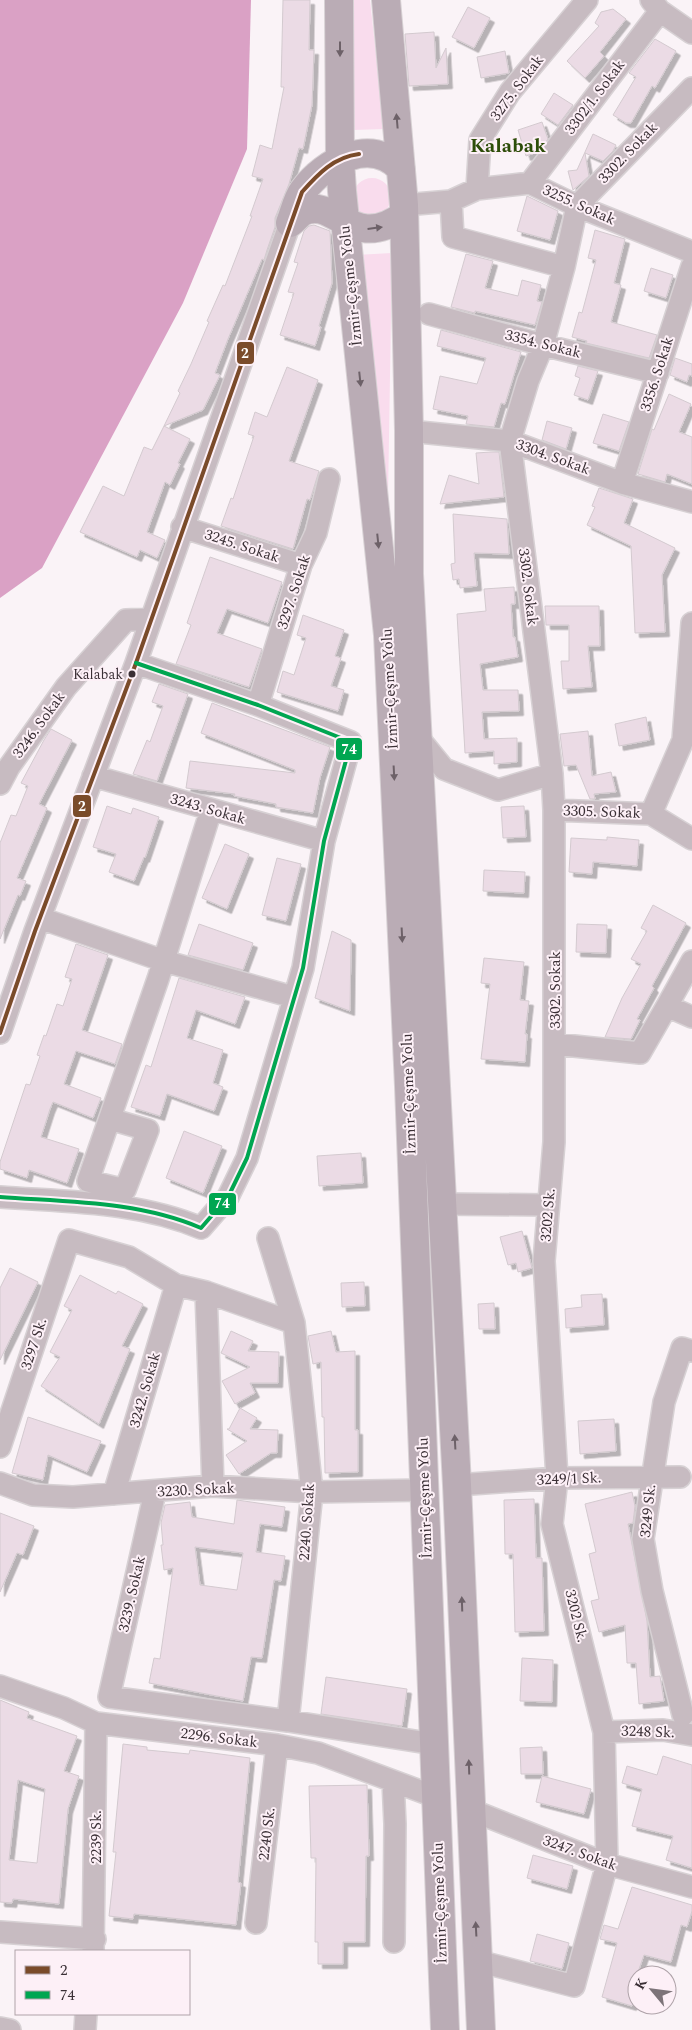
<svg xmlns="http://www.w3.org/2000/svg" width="692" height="2030" font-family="Spectral,serif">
<defs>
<filter id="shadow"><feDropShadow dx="4.5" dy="4.5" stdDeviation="0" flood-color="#0004"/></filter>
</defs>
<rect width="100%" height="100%" fill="#faf3f7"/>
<!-- green -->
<path fill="#f9dced" d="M350,0H370L384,129L353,130Z
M353 197a19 19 0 1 1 38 0a19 19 0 1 1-38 0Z
M392,253L388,498L382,499L356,255Z"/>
<!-- water -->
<path fill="#daa1c5" d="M0,0H251L247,149L183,303L42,568L0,598Z"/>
<!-- building -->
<path fill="#ebdbe5" stroke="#d3cacf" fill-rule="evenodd" filter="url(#shadow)" d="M283,0H310L309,50H314L312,105L303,149L299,148L289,184L275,218V227L267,250L264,260L262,259L228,339L215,373L220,375L203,410L164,426L180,393L178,391L191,364L209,322L207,321L223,285L225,286L252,216H250L263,179L252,176L260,145L272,149L284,87H281Z
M468,7L490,18L474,48L452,37Z
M613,9L626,19L600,52L604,56L585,78L567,61L599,26L595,23L601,12Z
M434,32L436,68L446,48L448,84L409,86L405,34Z
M655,39L676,51L655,88L652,86L631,123H626L613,115L636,77L629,73Z
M505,51L509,73L481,78L477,57Z
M554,93L573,105L558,125L541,114Z
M542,122L548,139L538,152L526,156L518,130Z
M593,134L616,145L613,151L603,161L585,153L589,176L573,190L568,171L577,170Z
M527,196L558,211L550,240L517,231Z
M314,225L330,231L332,283L319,326L321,327L315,346L280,335L294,293L288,292L298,263L294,262L304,231L309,226Z
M595,230L625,239L614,283L621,285L611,322L657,335L649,358L586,343L587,341L572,337L579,312L582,313L596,260L588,258Z
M466,254L493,261L485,288L518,296L522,280L541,285L537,301L542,302L535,325L475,311V313L451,307Z
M651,268L673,275L666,298L644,291Z
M441,330L521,352L505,404L501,403L494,427L466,424L468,416L433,409L440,376L477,384L486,358L437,346Z
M675,358L692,364V376L689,375L687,382L670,375Z
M578,366L598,371L588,400L574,395L580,378L575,376Z
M287,367L318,380L289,461L319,471L310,500L307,499L293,549L221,526L231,498L233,499L254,436L248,434L255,412L267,417Z
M669,394L691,404L679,432L692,437V484L667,474L665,482L638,474L652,429L654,430Z
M603,414L629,422L619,451L593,443Z
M547,421L572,428L566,449L542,440Z
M164,426L190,439L178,463L180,464L170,485L165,482L147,532L165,540L157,558L140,550L137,557L80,532L103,486L124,496L144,447L152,450Z
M491,452H499L504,497L440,504L449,475L479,484L476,453Z
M599,488L633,499L624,523L675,548L662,575L665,632L635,633L631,546L587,525L595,507L592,506Z
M453,514L507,519L509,554L474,553L477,586L460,588L459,579L453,580L451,564L455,563Z
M210,557L282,582L268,623L227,609L217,633L262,649L249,687L176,664L191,625L187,623Z
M514,587L515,604H511L513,637H515L518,657L480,664L483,690H518L519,711L482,712L484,739L517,738V762L494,764V751L465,753L457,614L486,611L484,589Z
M545,606H599L600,646H588L592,687L563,689L561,661H569V625H546Z
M303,615L344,630L335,656L341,658L331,686L344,690L338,711L277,692L283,671L294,675L306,638L297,635Z
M159,684L188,694L157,781L133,774L147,740L150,742L163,706L152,702Z
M212,703L330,747L320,778L313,813L276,807V804L234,796L235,794L186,788L190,761L295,773V770L201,733Z
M646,717L650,740L619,746L615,724Z
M51,729L72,740L39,804L47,808L17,878L26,881L20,896L18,895L0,939V843L11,815L16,816L28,786L21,783L44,740Z
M588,731L592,776L611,772L616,792L594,794L595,799H590L576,765L564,766L560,734Z
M107,806L131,814L133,808L159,817L145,858L144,857L134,881L109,872L116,854L93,847Z
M524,806L526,837L503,838L501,807Z
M607,837L639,840L637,866L593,862L592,874L569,872L571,838L607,840Z
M225,844L249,854L227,909L202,898Z
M277,858L301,864L286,921L262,915Z
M484,870L525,872L524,893L483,891Z
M653,905L686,923L652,986L654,988L637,1019L640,1020L631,1039L605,1037L622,998L641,964L631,959L647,931L641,928Z
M199,924L253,943L243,970L188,955Z
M577,924L607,925L606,953L576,952Z
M332,931L351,940L350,1011L315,998Z
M76,944L108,955L82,1030L122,1044L115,1064L76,1051L64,1084L101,1098L93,1118L53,1102L50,1109L41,1137L79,1149L67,1183L29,1170L27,1178L0,1169V1162L26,1084L30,1085L40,1056L37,1055L44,1035L46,1036L57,1004L63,1006L72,979L65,977Z
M484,958L524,962L520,1000L529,1001L525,1034H527L525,1062L481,1059L490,984L481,983Z
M179,978L245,997L235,1024L196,1010L187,1038L223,1050L213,1083L223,1087L214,1111L167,1094L160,1116L131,1107L146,1065L151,1067Z
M184,1131L222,1146L203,1193L166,1178Z
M361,1153L363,1183L319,1186L317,1156Z
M522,1231L532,1268L518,1272L516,1263L508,1265L500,1237Z
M10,1268L38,1282L0,1360V1288Z
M80,1275L116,1294L118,1291L143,1304L122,1346L130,1349L99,1424L41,1386L60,1357L50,1352L72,1310L64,1306Z
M364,1282L365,1306L342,1307L341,1283Z
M602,1294L604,1325L566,1328L565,1309L582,1307L581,1295Z
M494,1303L495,1329H479L478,1304Z
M231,1331L253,1341L248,1351L279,1352L278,1383H250L255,1393L235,1404L222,1381L250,1367L221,1353Z
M331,1331L336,1352L355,1351V1430H358V1472L325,1473L324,1417H322L321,1362L313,1364L308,1336Z
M240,1408L257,1418L250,1429L278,1430L277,1453H271L239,1474L226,1455L247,1441L227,1429H229Z
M28,1417L101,1441L87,1472L48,1455L43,1480L12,1473Z
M614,1419L616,1451L580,1454L578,1421Z
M632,1492L635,1506L633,1523L628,1524L647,1621L650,1677L660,1676L664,1701L639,1704L636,1663H627L625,1625L599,1632L591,1601L599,1599L589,1554L596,1552L585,1504Z
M534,1499L536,1558H542L544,1631L515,1632L513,1554H505L504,1500Z
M237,1500L285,1507L282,1527L260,1524L256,1552L285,1556L281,1581L274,1580L262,1658L251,1657L243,1701L149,1683L154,1658L160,1659L173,1568L164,1570L161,1545H163L161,1523L165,1505L190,1502L192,1517L234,1524ZM195,1547L243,1553L237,1590L200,1585Z
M0,1513L34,1526L23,1555L17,1553L0,1592Z
M522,1658L553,1660L552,1702L520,1701Z
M326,1677L407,1689L402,1726L321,1714Z
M0,1700L29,1712L27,1718L77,1736L64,1771L79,1776L68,1809L59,1904L13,1899L12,1903L0,1902ZM18,1780L45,1789L37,1863L9,1860Z
M123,1744L147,1747V1750L189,1754L190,1750L250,1758L238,1882L241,1883L236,1925L134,1914L133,1919L109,1916L116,1852H113Z
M542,1747L543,1774H521L520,1748Z
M663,1756L692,1765V1868L666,1860L673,1836L632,1826L642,1789L622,1783L627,1766L657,1775Z
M542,1776L591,1789L584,1814L536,1802Z
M367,1785L369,1856H366L365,1942H343V1964H318V1942H315L316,1858H311L309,1786Z
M533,1855L573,1866L567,1889L527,1878Z
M632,1887L692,1905V1911L687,1927L681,1925L671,1962L644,1955L637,1975V1988L632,2006L602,1997L617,1943L600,1939L604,1925L618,1929Z
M537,1934L569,1943L562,1969L530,1961Z"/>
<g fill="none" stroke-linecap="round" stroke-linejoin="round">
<defs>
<path id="minor" d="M651,0L660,11L692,33
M530,183L660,11
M477,189L480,140L510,92L587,0
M451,201L453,237L564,267
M404,205L451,201L477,189L530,183L577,206L692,252
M429,314L543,345L658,373
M409,431L510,441L622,483L692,502
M622,483L692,266
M182,527L301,565
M258,705L301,565L316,533L329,479
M418,737L444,769L498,790L552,774
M93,776L324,841
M0,784L9,767L66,687L126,620L150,619
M554,810L651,814L692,839
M651,814L683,740L692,623
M40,918L164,961L293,997
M667,1006L692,961
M0,1033L35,931L136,663L290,223
M555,1044L640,1053L667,1006L692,1017
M110,1119L148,1130L125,1190L88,1181L158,979L211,810
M0,1197C67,1202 138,1201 201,1228L228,1197L247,1158L303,968L324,841L351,742L258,705L136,663
M442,1204L548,1205
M268,1238L294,1323L312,1492L288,1721
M206,1292L213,1486
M0,1447L69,1240L129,1257L176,1285L206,1292L294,1323
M0,1483L33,1495L73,1497L213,1486L312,1492L425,1490
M457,1485L557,1478L680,1477
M155,1492L109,1697L288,1721L434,1744
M114,1494L176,1285
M0,1686L64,1708L96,1723L277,1745L318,1753L436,1797
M683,1715L652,1591L643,1539L664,1402L682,1348L692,1351
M604,1732L663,1730L692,1735
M393,1781L395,1824L394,1942
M471,1810L607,1864L692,1887
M256,1923L277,1745
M0,1932L95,1939
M93,1951L96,1723
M478,1961L574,1986L607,1864L604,1732L552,1524L557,1478L544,1261L554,1142V810L552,774L510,441L528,381L543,345L564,267L577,206L692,88
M0,2028L10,2030
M85,2030L86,2014"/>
<path id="highway" d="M339,0L340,160L342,191L388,635L409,1086L445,2030
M386,0L404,205L409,431V574L457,1485L481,2030
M290,223C294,213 297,199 303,191C325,161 372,136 401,169
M290,223C294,220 298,215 302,212C335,195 352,254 404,215"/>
</defs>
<!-- minor casing -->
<use href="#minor" stroke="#d7d1d4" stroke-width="24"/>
<!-- highway casing -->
<use href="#highway" stroke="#d7d1d4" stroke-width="30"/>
<!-- minor -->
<use href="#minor" stroke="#c7bbc1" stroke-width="21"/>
<!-- highway -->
<use href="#highway" stroke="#baacb5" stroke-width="28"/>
<defs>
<path id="bus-1" d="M0,1033L35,931L136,663L302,192C318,174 334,157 359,154"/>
<path id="bus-2" d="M0,1197C67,1202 138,1201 201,1228L228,1197L247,1158L303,968L324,841L351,742L258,705L136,663"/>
</defs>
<!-- bus-1 casing -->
<use href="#bus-1" stroke="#fdf0f7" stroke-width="8"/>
<!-- bus-2 casing -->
<use href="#bus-2" stroke="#fdf0f7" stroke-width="8"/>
<!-- bus-1 -->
<use href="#bus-1" stroke="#7a4b2a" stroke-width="4"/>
<!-- bus-2 -->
<use href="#bus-2" stroke="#00a651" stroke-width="4"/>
</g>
<!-- one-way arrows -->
<defs><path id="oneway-solid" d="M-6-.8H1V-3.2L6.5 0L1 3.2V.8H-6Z" transform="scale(1.25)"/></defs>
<g fill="#6d6168">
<use href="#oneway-solid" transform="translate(340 49) rotate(90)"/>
<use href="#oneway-solid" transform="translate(397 121) rotate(-95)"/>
<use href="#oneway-solid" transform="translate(375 228) rotate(-7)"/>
<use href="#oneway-solid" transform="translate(360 379) rotate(84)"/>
<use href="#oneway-solid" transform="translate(378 541) rotate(84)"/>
<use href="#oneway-solid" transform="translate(394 773) rotate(87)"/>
<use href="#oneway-solid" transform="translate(402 935) rotate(87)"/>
<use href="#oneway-solid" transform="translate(455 1442) rotate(-93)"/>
<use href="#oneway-solid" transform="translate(462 1604) rotate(-92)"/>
<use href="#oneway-solid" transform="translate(469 1767) rotate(-92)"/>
<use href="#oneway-solid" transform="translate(476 1929) rotate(-93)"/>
</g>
<!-- markers -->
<circle fill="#3a2f35" stroke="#fdf0f7" stroke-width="2" cx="132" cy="674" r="4.5"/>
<g text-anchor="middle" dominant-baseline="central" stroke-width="4" stroke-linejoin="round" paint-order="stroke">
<!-- bus labels -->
<g font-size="14" fill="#3a2f35" stroke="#fdf0f7" text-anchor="end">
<text x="123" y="674">Kalabak</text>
</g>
<!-- street labels -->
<g font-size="15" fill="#3a2f35" stroke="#fdf0f7">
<text transform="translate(517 88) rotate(-53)">3275. Sokak</text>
<text transform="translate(595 97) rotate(-53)">3302/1. Sokak</text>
<text transform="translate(628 153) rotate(-46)">3302. Sokak</text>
<text transform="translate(579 205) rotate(24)">3255. Sokak</text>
<text transform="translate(351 286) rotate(-96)">İzmir-Çeşme Yolu</text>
<text transform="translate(543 344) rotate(14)">3354. Sokak</text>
<text transform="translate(657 374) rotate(-72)">3356. Sokak</text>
<text transform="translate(553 457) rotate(20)">3304. Sokak</text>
<text transform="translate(242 546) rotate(18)">3245. Sokak</text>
<text transform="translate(528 587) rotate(83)">3302. Sokak</text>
<text transform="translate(294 592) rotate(-72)">3297. Sokak</text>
<text transform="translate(390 689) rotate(-93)">İzmir-Çeşme Yolu</text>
<text transform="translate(39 725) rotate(-54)">3246. Sokak</text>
<text transform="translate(208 809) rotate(16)">3243. Sokak</text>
<text transform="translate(602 812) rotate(2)">3305. Sokak</text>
<text transform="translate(555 990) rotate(-90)">3302. Sokak</text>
<text transform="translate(409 1094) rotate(-92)">İzmir-Çeşme Yolu</text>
<text transform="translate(548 1215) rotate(-85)">3202 Sk.</text>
<text transform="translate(34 1344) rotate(-72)">3297 Sk.</text>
<text transform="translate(145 1390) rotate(-74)">3242. Sokak</text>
<text transform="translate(569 1479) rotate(-2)">3249/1 Sk.</text>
<text transform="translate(196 1490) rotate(-3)">3230. Sokak</text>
<text transform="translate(425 1498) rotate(-92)">İzmir-Çeşme Yolu</text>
<text transform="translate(648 1511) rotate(-84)">3249 Sk.</text>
<text transform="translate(307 1522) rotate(-86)">2240. Sokak</text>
<text transform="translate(132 1594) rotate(-77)">3239. Sokak</text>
<text transform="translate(576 1616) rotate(76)">3202 Sk.</text>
<text transform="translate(648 1732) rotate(2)">3248 Sk.</text>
<text transform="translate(219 1738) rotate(7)">2296. Sokak</text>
<text transform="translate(267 1834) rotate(-83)">2240 Sk.</text>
<text transform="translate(96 1837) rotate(-90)">2239 Sk.</text>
<text transform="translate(580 1853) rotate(20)">3247. Sokak</text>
<text transform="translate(440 1903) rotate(-92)">İzmir-Çeşme Yolu</text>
</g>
<!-- district labels -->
<g font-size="20" font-weight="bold" fill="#2d4d09" stroke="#fdf0f7">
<text x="508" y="146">Kalabak</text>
</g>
</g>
<g stroke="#fdf0f7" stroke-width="2">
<rect x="236" y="341" width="19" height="24" rx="5" fill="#7a4b2a"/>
<rect x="335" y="737" width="28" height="24" rx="5" fill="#00a651"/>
<rect x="72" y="794" width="20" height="24" rx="5" fill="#7a4b2a"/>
<rect x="208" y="1192" width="29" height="24" rx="5" fill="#00a651"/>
</g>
<g font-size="14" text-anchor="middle" font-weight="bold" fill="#fff">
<text x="245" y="358">2</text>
<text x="349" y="754">74</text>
<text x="82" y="811">2</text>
<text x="222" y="1208">74</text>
</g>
<!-- legend -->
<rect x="15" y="1950" width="175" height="65" fill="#fdf0f7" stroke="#afa3a9"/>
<rect x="25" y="1966" width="25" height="8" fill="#7a4b2a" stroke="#afa3a9"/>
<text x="60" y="1975" font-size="15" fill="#3a2f35">2</text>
<rect x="25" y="1991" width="25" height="8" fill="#00a651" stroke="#afa3a9"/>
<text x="60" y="2000" font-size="15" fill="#3a2f35">74</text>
<!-- north arrow -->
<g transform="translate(652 1990) rotate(299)"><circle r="24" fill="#fdf0f7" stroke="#afa3a9"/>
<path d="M0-4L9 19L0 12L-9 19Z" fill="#7d7479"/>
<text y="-8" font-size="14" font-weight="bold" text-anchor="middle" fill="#3a2f35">K</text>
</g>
</svg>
